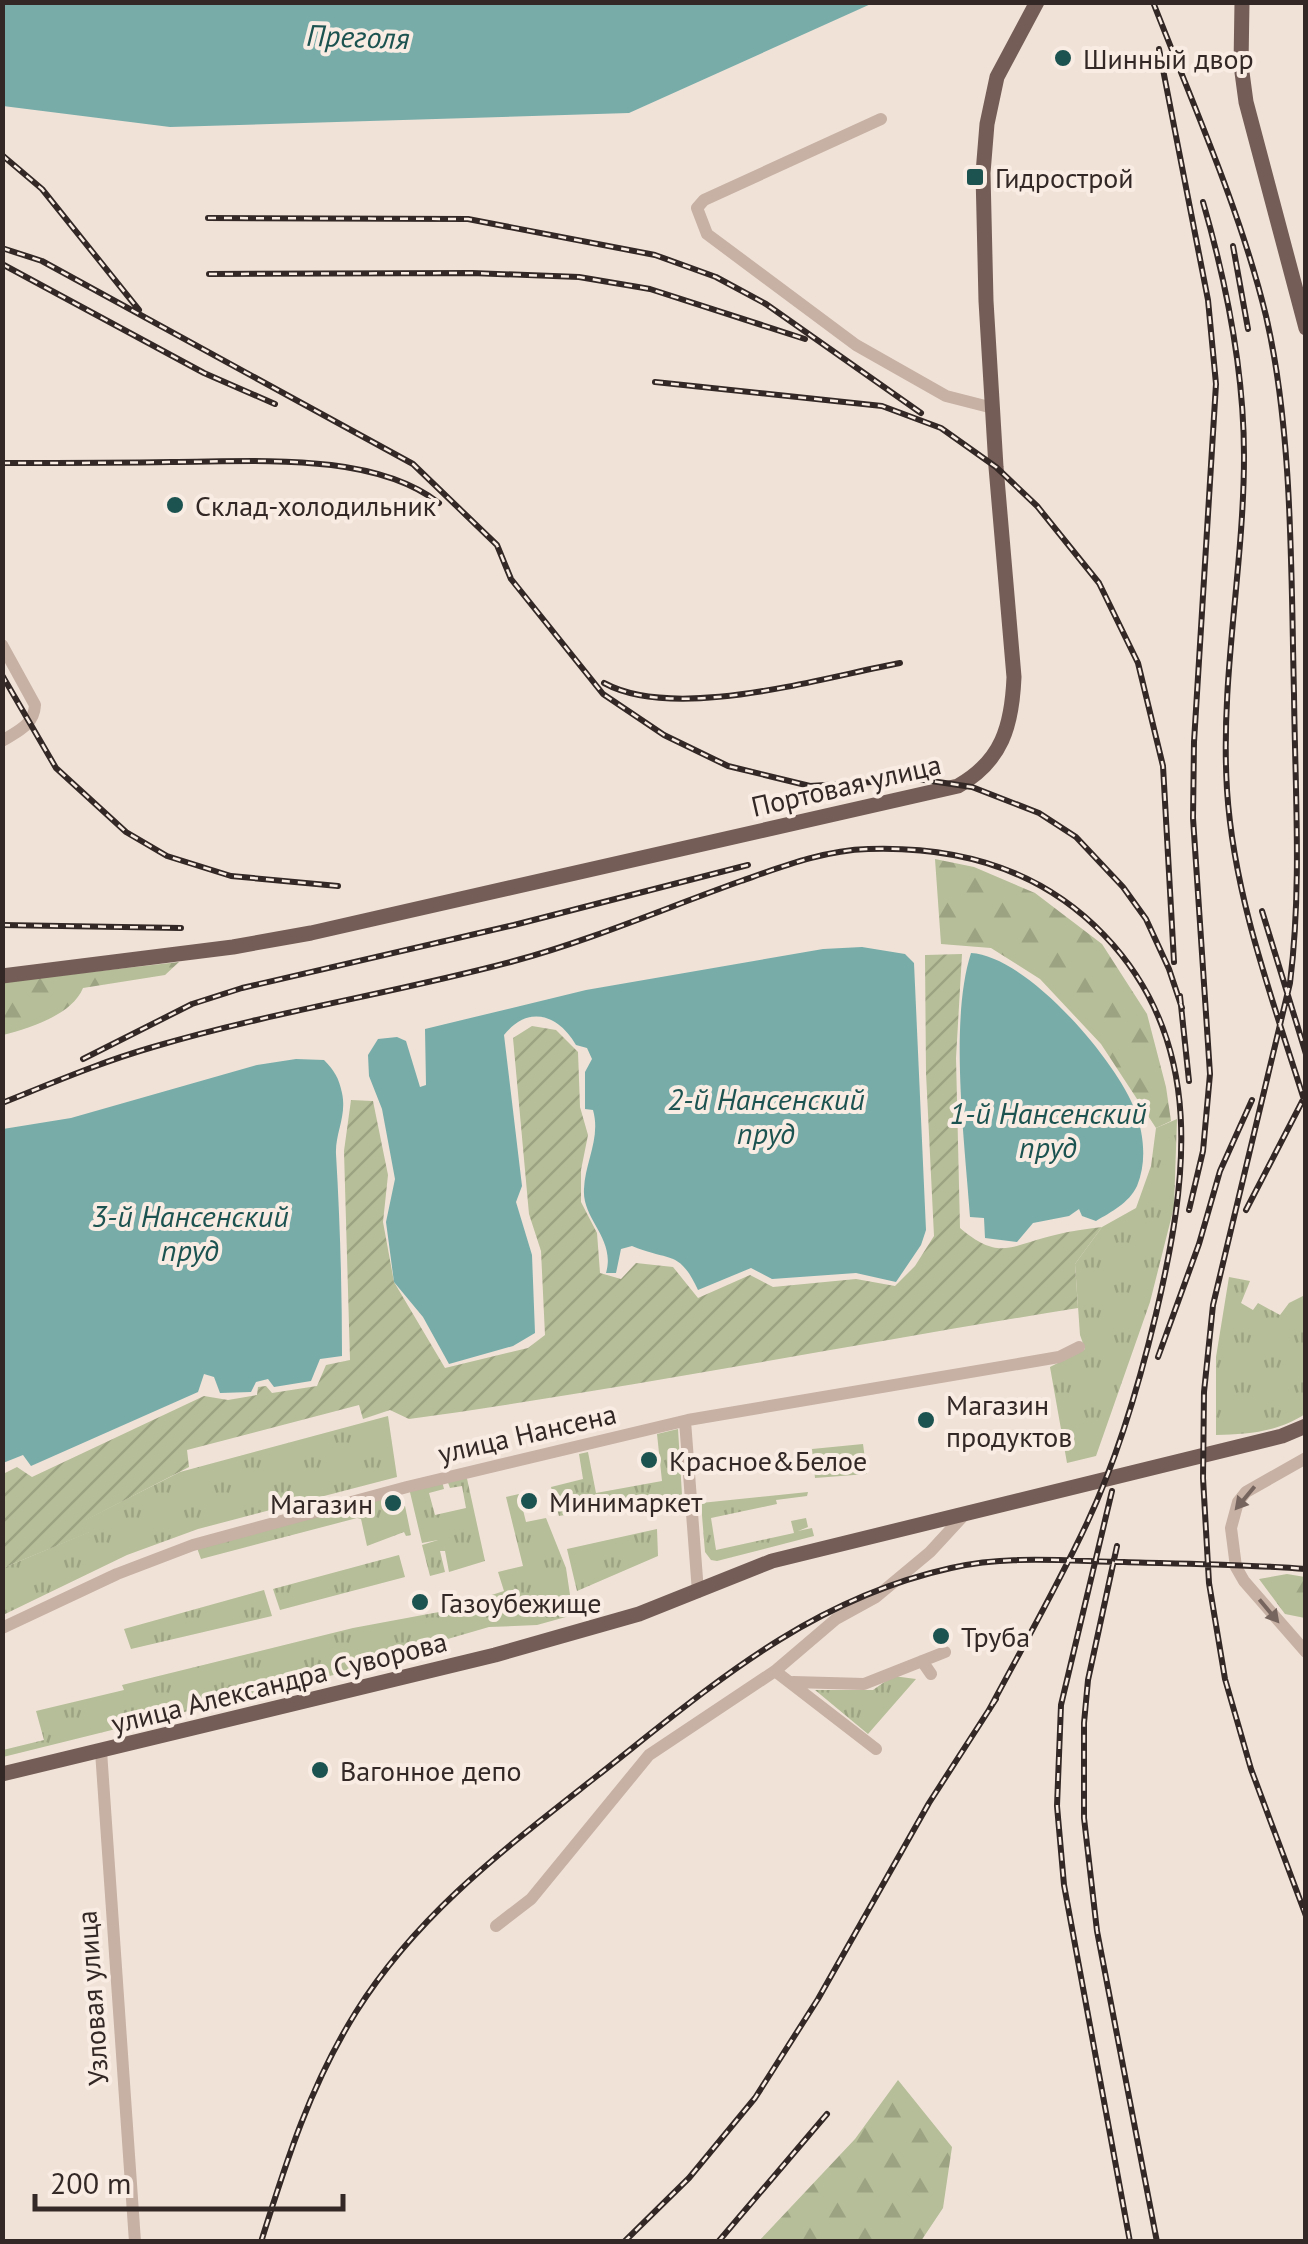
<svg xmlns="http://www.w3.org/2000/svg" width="1308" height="2244" font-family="'PT Sans',sans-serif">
<defs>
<pattern id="grass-tufts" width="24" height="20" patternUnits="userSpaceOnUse" patternTransform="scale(2.5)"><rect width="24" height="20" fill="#b5be98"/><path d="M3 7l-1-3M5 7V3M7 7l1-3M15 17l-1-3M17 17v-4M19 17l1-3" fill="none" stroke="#9ca383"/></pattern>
<pattern id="forest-firs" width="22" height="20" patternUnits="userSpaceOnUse" patternTransform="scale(2.5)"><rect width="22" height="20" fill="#b5be98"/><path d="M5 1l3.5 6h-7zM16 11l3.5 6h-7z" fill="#9ca383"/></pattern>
<pattern id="garden-furrows" width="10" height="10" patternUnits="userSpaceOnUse" patternTransform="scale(2.5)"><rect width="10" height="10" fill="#b5be98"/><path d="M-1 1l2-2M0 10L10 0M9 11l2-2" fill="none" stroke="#9ca383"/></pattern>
</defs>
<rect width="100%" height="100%" fill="#f0e2d7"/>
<!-- grass -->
<path fill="url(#grass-tufts)" d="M1177,1119L1174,1207L1150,1302L1096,1456L1067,1463L1050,1367L1085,1349L1080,1335L1075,1264L1102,1227L1136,1208L1151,1166L1156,1128Z
M1229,1277L1250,1281L1241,1303L1253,1310L1258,1303L1280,1315L1289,1303L1305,1295V1414C1278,1432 1248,1434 1216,1435V1357Z
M388,1416L397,1477L198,1529L127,1555L3,1615V1568L89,1532L85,1520L180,1472Z
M678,1429L682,1495L559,1516L551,1487L583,1479L579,1454L588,1452L596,1493L662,1481L657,1434Z
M863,1444L867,1474L815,1478L812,1449Z
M466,1474L485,1561L449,1572L445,1551H440L445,1572L430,1576L422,1545L438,1540L422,1543L409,1488L442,1481L444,1489L429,1493L435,1515L466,1508L462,1486L450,1488L447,1480Z
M808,1492L807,1496L776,1500L777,1504L711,1518L716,1550L794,1533L791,1521L806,1518L808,1527L798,1531L812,1528L814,1536L717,1561L711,1560L705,1552L701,1503Z
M519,1494L526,1522L546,1518L566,1568L573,1615L537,1625L489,1627L427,1645L394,1660L3,1757V1750L44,1740L36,1711L124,1690L122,1685L353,1628L439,1612L504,1591L498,1572L523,1566L506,1497Z
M381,1497L386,1511L405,1506L411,1535L406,1536L404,1532L367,1546L361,1519L357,1518L201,1559L197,1548Z
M657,1529L658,1556L577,1591L567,1549Z
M399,1555L405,1577L280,1610L273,1589Z
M264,1590L272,1616L131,1649L124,1629Z
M893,1676L916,1679L868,1734L815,1690H873Z"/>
<!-- forest -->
<path fill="url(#forest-firs)" d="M935,859L974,867L1035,893L1102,944L1147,1014L1166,1087L1171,1121L1156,1128L1101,1044L1040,979L991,948L941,944Z
M179,962L165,975L83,988C72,1015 30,1028 3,1035V982Z
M1287,1574L1305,1577V1618L1285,1614L1259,1579Z
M898,2080L952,2147L943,2208L921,2241H759L855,2139Z"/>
<!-- garden -->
<path fill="url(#garden-furrows)" d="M962,954L956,1058L960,1228C1000,1262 1011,1245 1055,1235C1070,1231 1087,1229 1102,1227L1075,1264L1078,1308C854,1344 632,1388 409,1419L390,1410L363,1419L359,1405L187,1450L189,1467L86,1520L90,1532L3,1568V1474L17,1467L32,1477L204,1396L228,1400L257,1395L258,1387L266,1386L272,1393L317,1386L326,1365L350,1360L344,1151L351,1100L373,1101L388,1175L383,1222L394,1282L445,1368L528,1348L545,1335L541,1251L529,1214L513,1038L532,1026L556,1030L578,1052L580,1107L588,1135L581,1170V1202L597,1233L600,1273L621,1279L636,1263L673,1267L698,1298L750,1275L773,1287L856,1279L895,1286L915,1266L934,1236L926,1073L925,955Z"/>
<!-- water -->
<path fill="#77aca9" d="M3,2H873V3L629,113L170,127L3,106Z
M862,947L905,954L914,963L926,1230L921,1245L896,1282L856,1273L772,1279L751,1268L698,1290C679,1249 670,1262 632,1246L621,1249L616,1273H606C616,1238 582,1220 584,1189C585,1162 601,1138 593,1110L585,1109V1072L592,1059L587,1048L576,1045C558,1014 528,1005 504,1035L522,1186L516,1202L532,1255L535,1333L513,1346L449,1364L423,1317L394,1282L386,1222L395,1179L382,1109L369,1076L368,1055L378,1039L397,1037L406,1041L420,1087L426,1085L425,1029L586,990L823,949Z
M971,953C1027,956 1116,1060 1135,1110C1144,1134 1147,1162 1137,1186C1129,1203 1111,1212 1096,1221L1082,1216L1079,1209L1069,1216L1033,1223L1017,1242L985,1238L984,1218L970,1217C965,1143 949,1022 971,953Z
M296,1059L324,1060C334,1070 339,1078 342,1093C347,1116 335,1133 336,1154C340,1221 342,1288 342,1356L320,1359L311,1381L274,1387L268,1379L256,1382L251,1392L220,1393L214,1377L204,1374L198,1392L31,1466L23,1455L3,1463V1129L71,1118L257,1065Z"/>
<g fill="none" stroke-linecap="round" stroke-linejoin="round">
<!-- minor -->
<path stroke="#c7b0a4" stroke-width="12" d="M881,119L704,200L697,208L707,234L856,345L946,396L993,408
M2,645L35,705C34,725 18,731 2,741
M685,1421L698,1592
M1306,1458L1246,1492L1238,1502L1231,1528L1236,1567L1244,1581L1306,1652
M2,1628L117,1574L193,1545L407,1487L688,1420L1059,1357L1079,1347
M922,1661L931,1674
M775,1671L876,1749
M793,1682L864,1684L945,1652
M101,1751L135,2242
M496,1926L531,1899L649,1755L775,1671L836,1619L876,1597L930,1552L965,1514"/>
<!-- major -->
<path stroke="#745d56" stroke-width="15" d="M1242,2L1241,65L1246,102L1306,328
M2,976L233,947L311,933L958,786C1002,761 1012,726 1014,677L996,467L986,301L983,173L987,124L997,77L1037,2
M2,1774L495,1655L639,1614L772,1561L1282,1436L1306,1426"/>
<defs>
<path id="rail" d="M1153,2C1193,105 1240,209 1266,316C1293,432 1291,575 1294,694C1295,790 1302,887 1290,983L1213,1305L1204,1392L1203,1478L1209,1583L1225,1679L1251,1769L1306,1916
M1159,49L1208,300L1216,384L1194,742L1193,818L1210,1074L1203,1151L1189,1210
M2,155L42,189L139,310
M1203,202C1227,285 1244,369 1244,456C1244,567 1220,678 1227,790C1234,899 1274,1003 1306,1106
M208,218L468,219L655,255L716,277L766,304L921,413
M1233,246L1248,329
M2,248L42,261L413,464L497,545L511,579L603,694L664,735L728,766L810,786L918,779L972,787L1039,813L1076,837L1123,887L1146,919L1169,969L1182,1008
M2,264L204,373L275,404
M209,274L472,273L579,277L650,289L805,339
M655,382L882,406L941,428L996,467L1037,506L1099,583L1138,663L1163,766L1174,962
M2,463C59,463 115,463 171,462C253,462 372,451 439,503
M2,675L56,768L126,832L167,856L231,876L338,886
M604,683C676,722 820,678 900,663
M1262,911L1306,1054
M2,925L181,928
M1180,996L1189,1081
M83,1059L192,1004L242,988L514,925L748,865
M2,1103C52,1083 101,1062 153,1047C271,1012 395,993 514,961C589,941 668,907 741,881C781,867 825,850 868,849C958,846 1040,868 1104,935C1208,1043 1187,1182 1156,1314C1139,1385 1118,1457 1087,1523C1057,1587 1022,1648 989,1710
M1246,1210L1306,1094
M1158,1357L1199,1244L1220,1171L1252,1100
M1112,1491L1061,1705L1057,1806L1064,1885L1130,2242
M1117,1546L1088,1680L1084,1723V1818L1097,1931L1157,2242
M261,2242C287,2159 310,2086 356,2012C418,1913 507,1847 597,1776C710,1687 807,1600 951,1568C1008,1555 1067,1561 1124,1562C1185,1564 1245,1564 1306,1569
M624,2242L689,2178L755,2098L818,1999L929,1803L996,1699
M718,2242L827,2114"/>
</defs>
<!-- rail casing -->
<use href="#rail" stroke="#332825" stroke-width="6"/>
<!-- rail -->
<use href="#rail" stroke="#f8ece3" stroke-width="2.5" stroke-dasharray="8" stroke-linecap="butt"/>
</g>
<!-- one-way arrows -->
<defs><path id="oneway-solid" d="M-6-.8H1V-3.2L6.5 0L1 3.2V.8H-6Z" transform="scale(2.5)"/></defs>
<g fill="#76655e">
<use href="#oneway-solid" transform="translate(1245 1498) rotate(130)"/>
<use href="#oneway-solid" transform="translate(1269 1611) rotate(50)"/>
</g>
<!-- markers -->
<g fill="#1c5351" stroke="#f8ece3" stroke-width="4">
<circle cx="1063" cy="58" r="10"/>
<rect x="965" y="167" width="20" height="20" rx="5"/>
<circle cx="175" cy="505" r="10"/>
<circle cx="926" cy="1420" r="10"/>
<circle cx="649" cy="1460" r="10"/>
<circle cx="529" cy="1501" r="10"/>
<circle cx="393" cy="1503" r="10"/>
<circle cx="420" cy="1602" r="10"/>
<circle cx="941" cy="1636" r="10"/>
<circle cx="320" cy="1770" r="10"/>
</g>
<g text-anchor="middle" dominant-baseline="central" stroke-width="8" stroke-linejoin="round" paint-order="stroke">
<!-- poi labels -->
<g font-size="28" fill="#332825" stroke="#f8ece3" text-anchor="start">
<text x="1083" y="58">Шинный двор</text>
<text x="995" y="177">Гидрострой</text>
<text x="195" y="505">Склад-холодильник</text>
<text x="946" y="1404">Магазин<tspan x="946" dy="32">продуктов</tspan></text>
<text x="669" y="1460">Красное&amp;Белое</text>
<text x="549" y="1501">Минимаркет</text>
<text x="373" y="1503" text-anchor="end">Магазин</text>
<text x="440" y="1602">Газоубежище</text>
<text x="961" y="1636">Труба</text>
<text x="340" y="1770">Вагонное депо</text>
</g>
<!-- street labels -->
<g font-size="28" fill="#332825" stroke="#f8ece3">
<text transform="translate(846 785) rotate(-13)">Портовая улица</text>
<text transform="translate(527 1433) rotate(-13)">улица Нансена</text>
<text transform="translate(279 1682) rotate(-14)">улица Александра Суворова</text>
<text transform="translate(92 1998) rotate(-94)">Узловая улица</text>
</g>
<!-- water labels -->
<g font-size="30" font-style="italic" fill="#1c5351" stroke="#f8ece3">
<text transform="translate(358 36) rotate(2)">Преголя</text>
<text x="766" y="1098">2-й Нансенский<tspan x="766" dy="34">пруд</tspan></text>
<text x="1048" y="1112">1-й Нансенский<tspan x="1048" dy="34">пруд</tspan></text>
<text x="190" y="1215">3-й Нансенский<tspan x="190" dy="34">пруд</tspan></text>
</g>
</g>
<!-- border -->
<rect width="1308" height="2244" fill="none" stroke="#332825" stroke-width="10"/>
<!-- scale -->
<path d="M35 2194v15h308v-15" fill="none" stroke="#332825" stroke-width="5"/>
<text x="50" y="2194" font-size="30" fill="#332825" stroke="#f8ece3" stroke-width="8" paint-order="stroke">200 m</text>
</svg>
